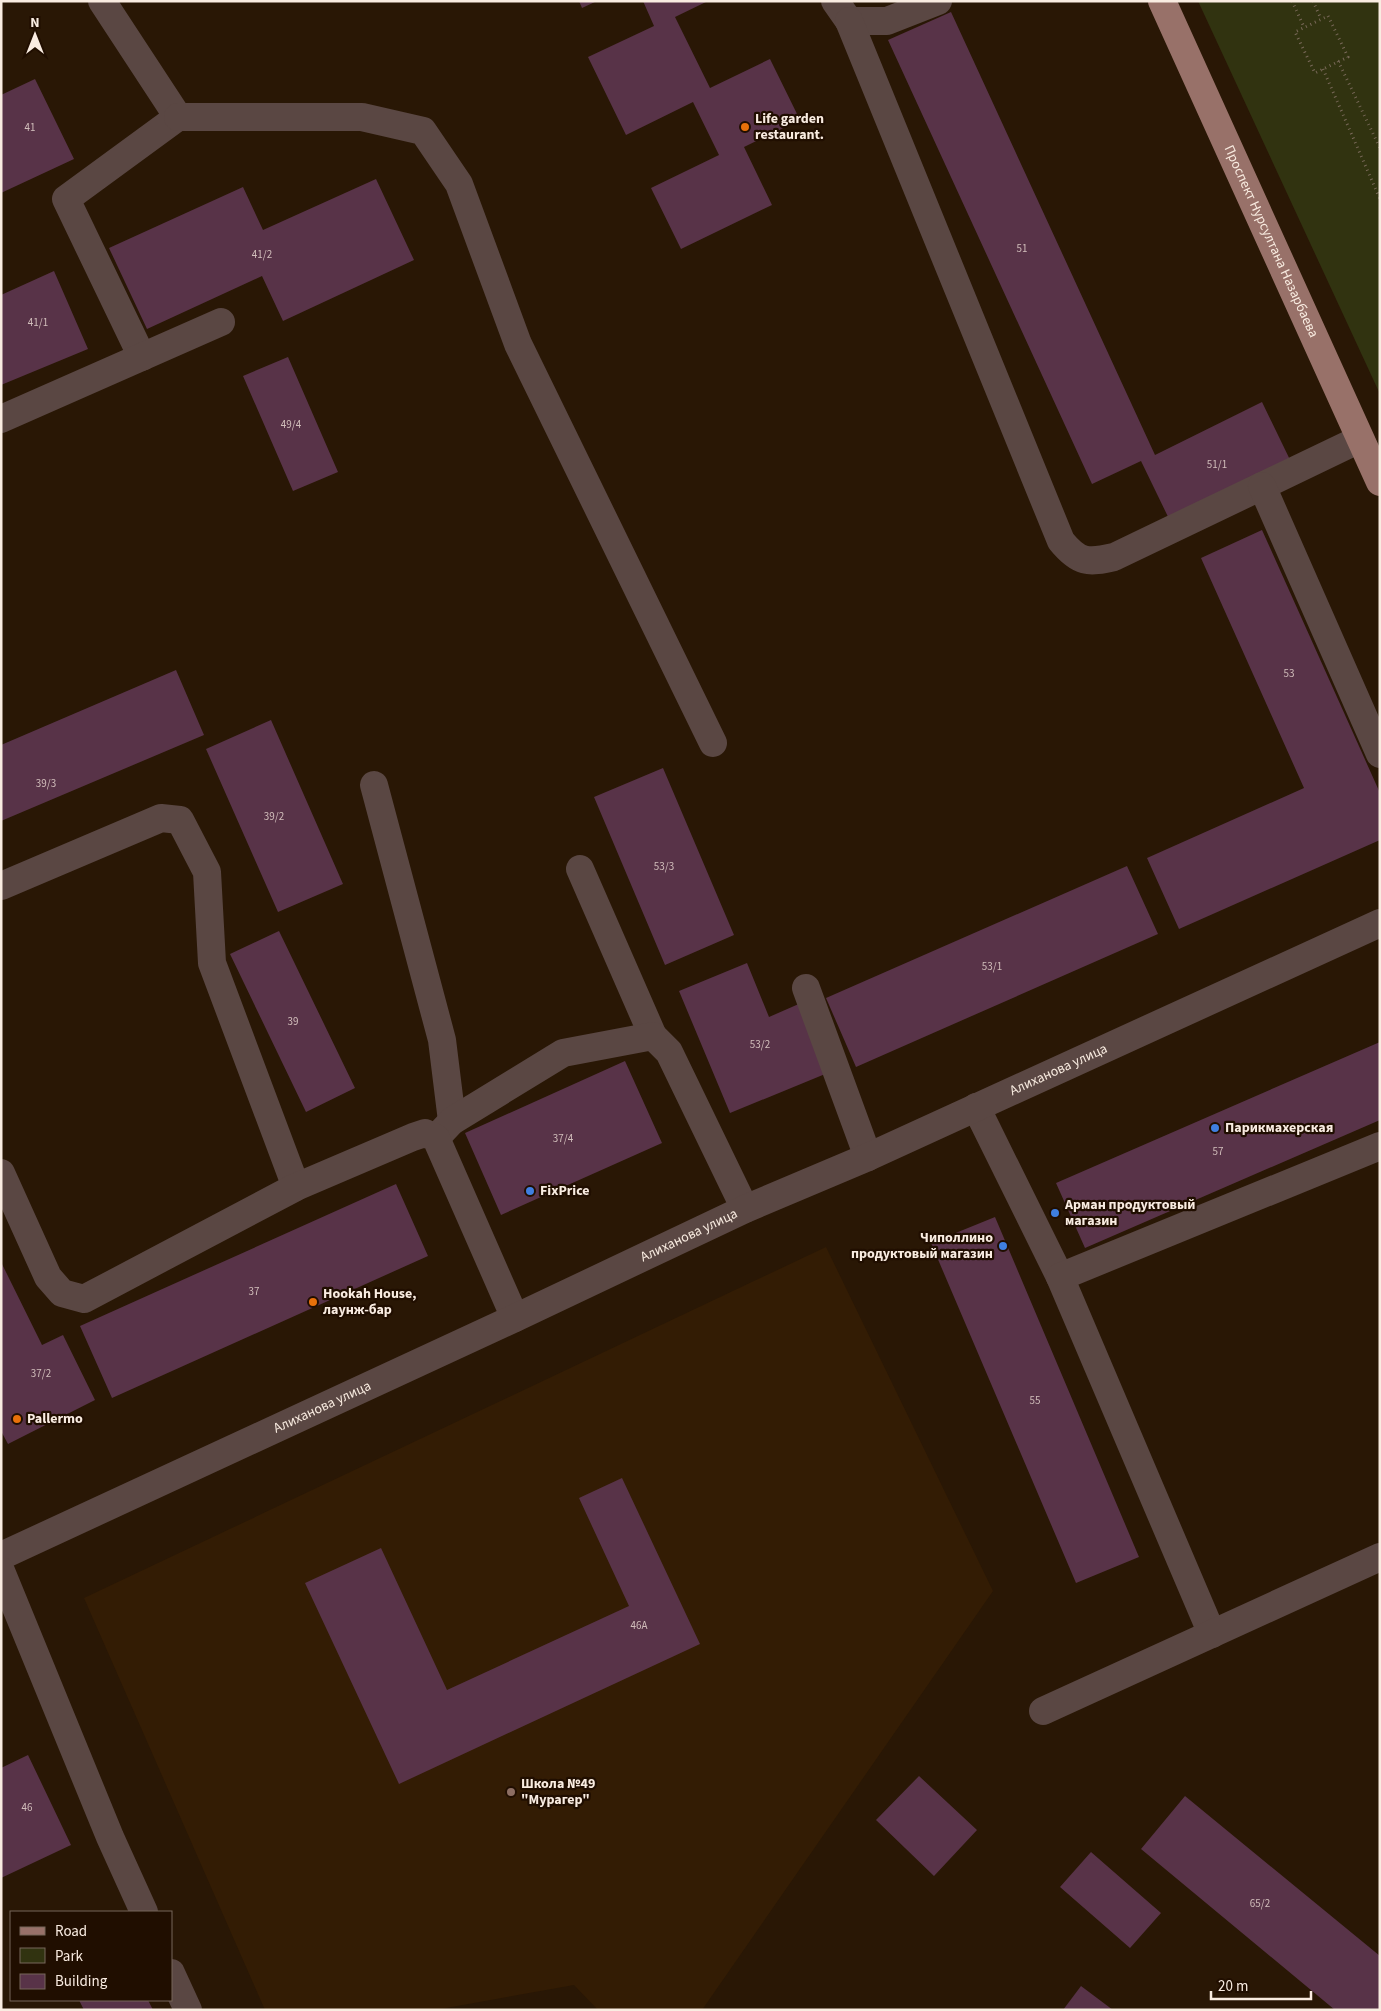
<svg xmlns="http://www.w3.org/2000/svg" width="1381" height="2011" font-family="'Source Sans 3',sans-serif">
<rect width="100%" height="100%" fill="#291705"/>
<!-- built -->
<path fill="#331c04" d="M826,1247L993,1591L702,2010H598L574,1985L435,2010H265L84,1598Z"/>
<!-- green -->
<path fill="#313310" d="M1198,1H1380V394Z"/>
<!-- building -->
<path fill="#583348" d="M579,1H597L582,8Z
M643,1H708L675,17L710,88L770,59L800,120L744,147L772,205L681,249L651,188L719,155L693,102L626,135L588,57L654,26Z
M951,12L1155,455L1262,402L1293,466L1172,525L1141,461L1092,484L888,40Z
M35,79L74,159L1,193V95Z
M376,179L414,260L283,321L262,276L147,329L109,248L243,187L263,230Z
M54,271L88,349L1,385V295Z
M288,357L338,472L293,491L243,376Z
M1262,530L1380,793V840L1179,929L1147,858L1304,788L1201,558Z
M176,670L204,735L1,821V745Z
M271,720L343,884L278,912L206,749Z
M663,768L734,935L665,965L594,797Z
M1127,866L1158,934L856,1067L826,998Z
M279,931L355,1088L306,1112L230,954Z
M747,963L769,1017L801,1003L830,1072L730,1113L679,991Z
M1380,1042V1120L1085,1248L1056,1183Z
M625,1061L662,1143L501,1215L465,1133Z
M396,1184L428,1256L112,1398L80,1326Z
M995,1217L1139,1557L1076,1583L931,1243Z
M1,1262L42,1345L63,1335L95,1400L8,1444L1,1431Z
M622,1478L700,1644L399,1784L305,1583L381,1548L447,1690L629,1606L579,1498Z
M28,1755L71,1845L1,1878V1768Z
M919,1776L977,1830L934,1876L876,1820Z
M1185,1796L1380,1956V2010H1335L1141,1849Z
M1091,1852L1161,1913L1130,1948L1060,1887Z
M1081,1986L1113,2010H1063Z
M79,2000H148L153,2010H84Z"/>
<g fill="none" stroke-linecap="round" stroke-linejoin="round">
<!-- path -->
<path stroke="#786858" stroke-width="3" stroke-dasharray="1 4" stroke-linecap="butt" d="M1292,1L1304,27
M1313,1L1321,19
M1328,16L1348,57L1315,73L1295,32Z
M1338,61L1380,148
M1323,69L1380,199"/>
<!-- minor -->
<g stroke="#5a4743" stroke-width="28">
<path d="M102,1L178,117L66,199L142,357"/>
<path d="M835,1L849,21H887L938,1"/>
<path d="M849,21L1061,541C1079,563 1088,563 1114,557L1360,439"/>
<path d="M178,117H362L423,131L459,184L518,344L713,743"/>
<path d="M1,419L221,322"/>
<path d="M1262,486L1380,754"/>
<path d="M374,785L442,1040L452,1121"/>
<path d="M580,869L653,1036"/>
<path d="M1,886L161,818L180,820L207,872L212,963L296,1187"/>
<path d="M806,988L868,1157"/>
<path d="M976,1107L1060,1277"/>
<path d="M436,1138L452,1121L563,1053L653,1036L669,1052L745,1209"/>
<path d="M1,1173L48,1277L62,1293L84,1299L296,1187L413,1137L425,1133L436,1138L515,1318"/>
<path id="s1" d="M1,1556L515,1318L745,1209L868,1157L1380,923"/>
<path d="M1,1571L110,1837L144,1912"/>
<path d="M1212,1634L1060,1277L1380,1146"/>
<path d="M1043,1711L1380,1557"/>
<path d="M171,1973L188,2010"/>
</g>
<!-- major -->
<path stroke="#987169" stroke-width="28" id="s2" d="M1162,1L1380,482"/>
</g>
<!-- markers -->
<g fill="#e8710a" stroke="#200e00" stroke-width="2">
<circle cx="745" cy="127" r="5"/>
<circle cx="313" cy="1302" r="5"/>
<circle cx="17" cy="1419" r="5"/>
</g>
<g fill="#3f7fe0" stroke="#200e00" stroke-width="2">
<circle cx="1215" cy="1128" r="5"/>
<circle cx="530" cy="1191" r="5"/>
<circle cx="1055" cy="1213" r="5"/>
<circle cx="1003" cy="1246" r="5"/>
</g>
<circle fill="#8d6e63" stroke="#200e00" stroke-width="2" cx="511" cy="1792" r="5"/>
<g text-anchor="middle" dominant-baseline="central" stroke-width="4.5" stroke-linejoin="round" paint-order="stroke">
<!-- number labels -->
<g font-size="11" fill="#d1bebb">
<text x="30" y="127">41</text>
<text x="1022" y="248">51</text>
<text x="262" y="254">41/2</text>
<text x="38" y="322">41/1</text>
<text x="291" y="424">49/4</text>
<text x="1217" y="464">51/1</text>
<text x="1289" y="673">53</text>
<text x="46" y="783">39/3</text>
<text x="274" y="816">39/2</text>
<text x="664" y="866">53/3</text>
<text x="992" y="966">53/1</text>
<text x="293" y="1021">39</text>
<text x="760" y="1044">53/2</text>
<text x="563" y="1138">37/4</text>
<text x="1218" y="1151">57</text>
<text x="254" y="1291">37</text>
<text x="41" y="1373">37/2</text>
<text x="1035" y="1400">55</text>
<text x="639" y="1625">46А</text>
<text x="27" y="1807">46</text>
<text x="1260" y="1903">65/2</text>
</g>
<!-- poi labels -->
<g font-size="14" font-weight="bold" fill="#f9ece1" stroke="#200e00" text-anchor="start">
<text x="755" y="119">Life garden<tspan x="755" dy="16">restaurant.</tspan></text>
<text x="1225" y="1128">Парикмахерская</text>
<text x="540" y="1191">FixPrice</text>
<text x="1065" y="1205">Арман продуктовый<tspan x="1065" dy="16">магазин</tspan></text>
<text x="993" y="1238" text-anchor="end">Чиполлино<tspan x="993" dy="16">продуктовый магазин</tspan></text>
<text x="323" y="1294">Hookah House,<tspan x="323" dy="16">лаунж-бар</tspan></text>
<text x="27" y="1419">Pallermo</text>
<text x="521" y="1784">Школа №49<tspan x="521" dy="16">"Мурагер"</tspan></text>
</g>
<!-- street labels -->
<g font-size="14" fill="#f9ece1" stroke="#200e00">
<text stroke="none"><textPath href="#s2" startOffset="264">Проспект Нурсултана Назарбаева</textPath></text>
<text stroke="none"><textPath href="#s1" startOffset="1164">Алиханова улица</textPath></text>
<text stroke="none"><textPath href="#s1" startOffset="759">Алиханова улица</textPath></text>
<text stroke="none"><textPath href="#s1" startOffset="354">Алиханова улица</textPath></text>
</g>
</g>
<!-- border -->
<rect width="1381" height="2011" fill="none" stroke="#f9ece1" stroke-width="5"/>
<!-- legend -->
<rect x="10" y="1911" width="162" height="90" fill="#200e00" stroke="#77675a"/>
<rect x="20" y="1927" width="25" height="8" fill="#987169" stroke="#77675a"/>
<text x="55" y="1936" font-size="15" fill="#f9ece1">Road</text>
<rect x="20" y="1948" width="25" height="15" fill="#313310" stroke="#77675a"/>
<text x="55" y="1961" font-size="15" fill="#f9ece1">Park</text>
<rect x="20" y="1974" width="25" height="15" fill="#583348" stroke="#77675a"/>
<text x="55" y="1986" font-size="15" fill="#f9ece1">Building</text>
<!-- north arrow -->
<g transform="translate(35 35)" stroke="#200e00" stroke-width="4" paint-order="stroke">
<path d="M0-4L9 19L0 12L-9 19Z" fill="#f9ece1"/>
<text y="-8" font-size="14" font-weight="bold" text-anchor="middle" fill="#f9ece1">N</text>
</g>
<!-- scale -->
<path d="M1211 1991v8h100v-8" fill="none" stroke="#f9ece1" stroke-width="2.5"/>
<text x="1218" y="1991" font-size="15" fill="#f9ece1" stroke="#200e00" stroke-width="4" paint-order="stroke">20 m</text>
</svg>
